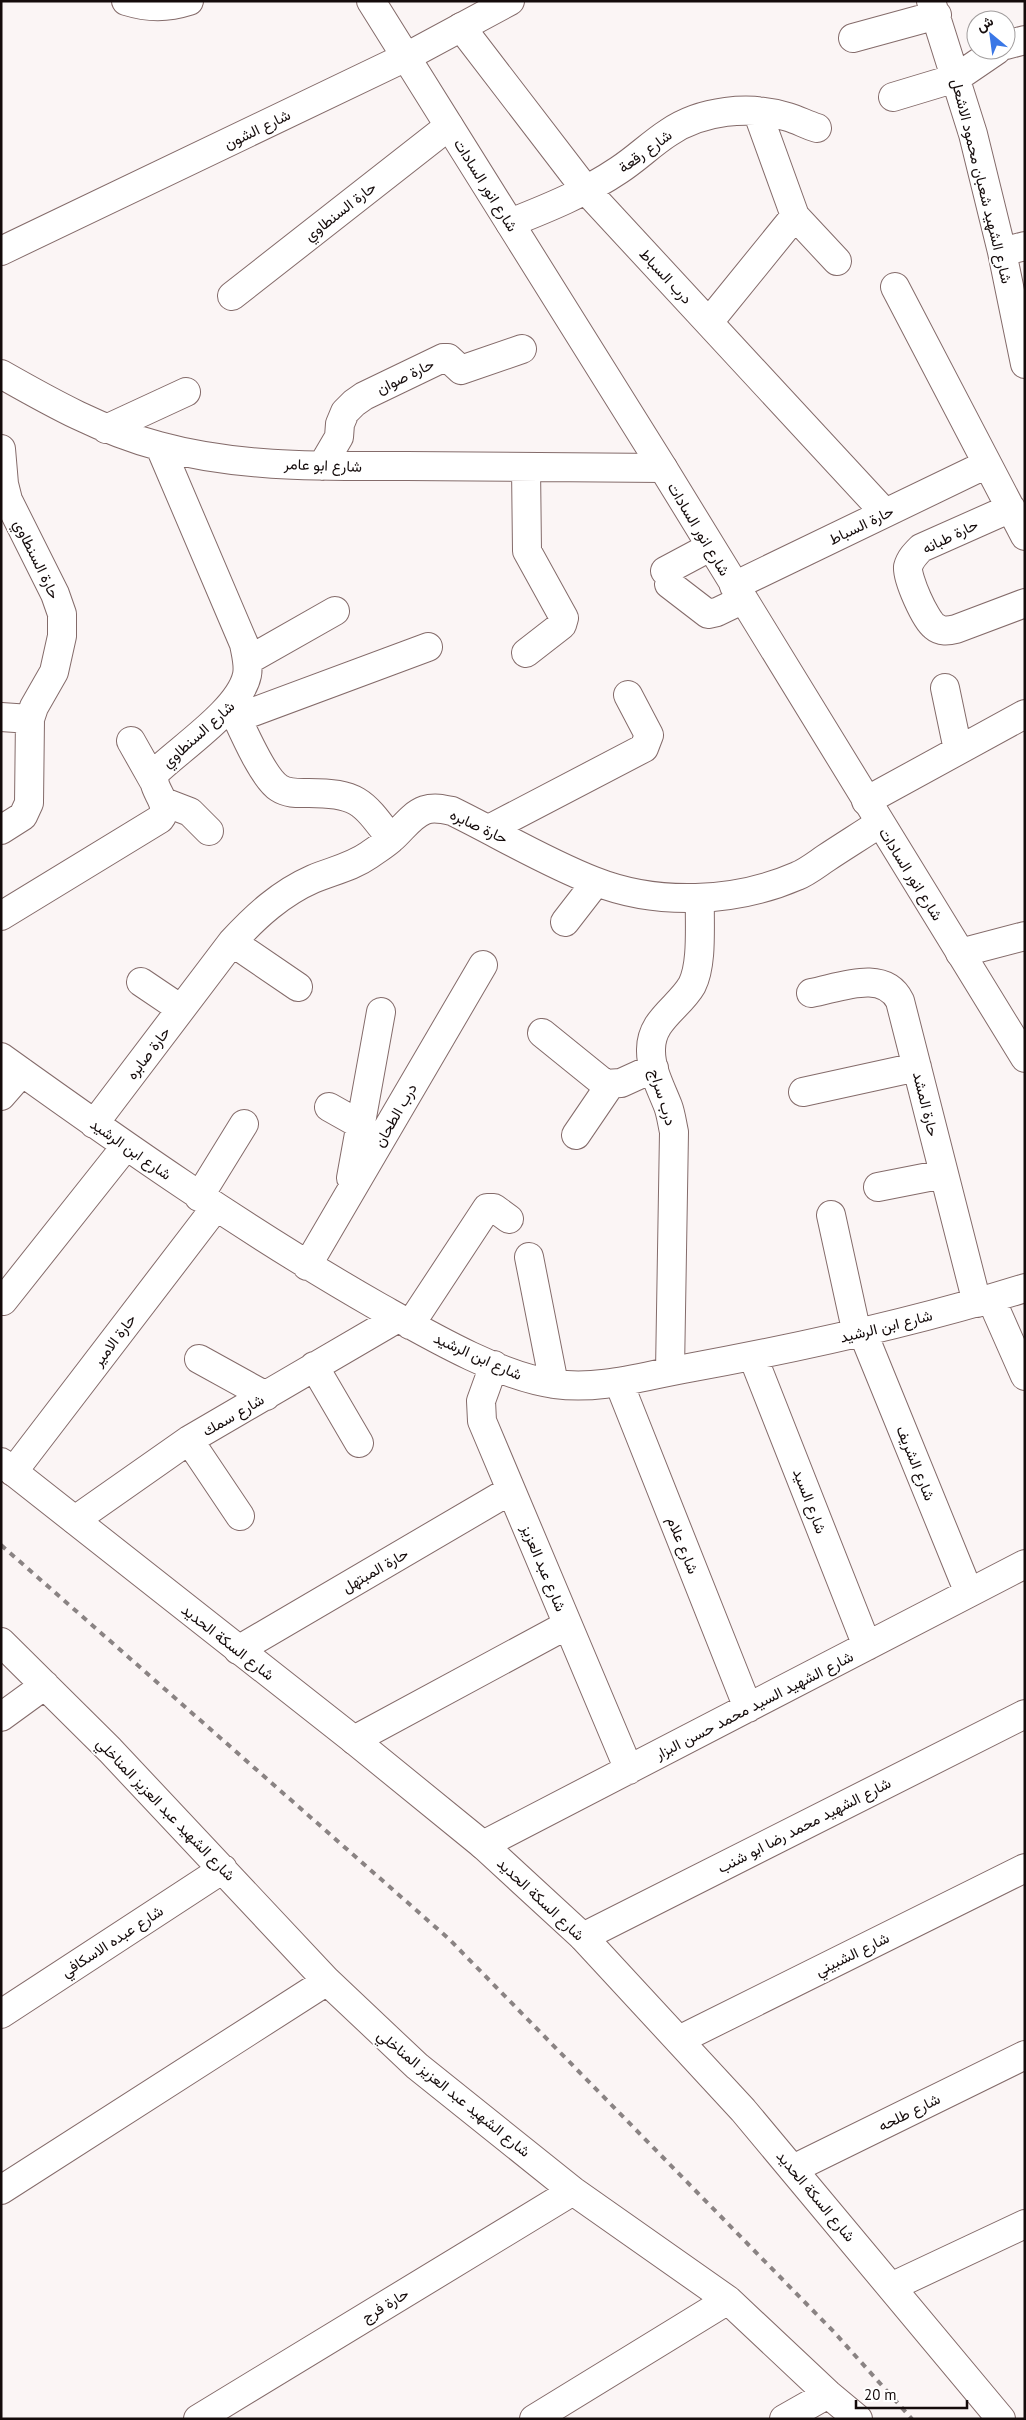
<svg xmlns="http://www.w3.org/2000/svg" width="1026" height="2420" font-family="'PT Sans',Vazirmatn,sans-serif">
<rect width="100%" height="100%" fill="#fbf5f5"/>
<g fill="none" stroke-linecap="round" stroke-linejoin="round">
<defs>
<path id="minor" d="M126,1C149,8 167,8 189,1
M931,1L973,134L1002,252L1025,364
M461,27L586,190L885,513
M853,38L937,15
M1006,45L1025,40
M893,97L956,78L997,50
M757,111L795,216L837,261
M510,223C548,208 585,193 619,170C636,159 651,144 668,133C701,110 750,105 788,117C798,120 807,125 817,128
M1002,252L1025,246
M895,287L1025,536
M232,296L449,126
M709,322L795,216
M1,374C52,403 102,431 159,446C239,468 324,466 406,466C492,467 578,468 663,468
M106,429L186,392
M1,449L4,484L8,500L55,594L62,614V636L54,672L34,707L30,719L29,803L23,816L1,830
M322,466L339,437L340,424L345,412L354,403L364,396L443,358H448L461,370L522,349
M1011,508L921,548C915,554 910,559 908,567C907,579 925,619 934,626C941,632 948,631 956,629L1025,603
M665,571L710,547
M669,584L708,614L717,612L742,600
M734,586L987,464
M526,653L562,625L564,618L527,551L526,467
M247,661L335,611
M945,688L958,750
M231,705C241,726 262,777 279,788C288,794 299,793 309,793C358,793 363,802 391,839
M1,717L30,719
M237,718L428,647
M131,741L153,780
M866,801L1025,714
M164,802L190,812L209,831
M489,829L644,748L649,735L628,695
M1,916L160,819C174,801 146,789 157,771C182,747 240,709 247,675C249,665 246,655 244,644L160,447
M565,922L596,882
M232,942L298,987
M960,953L1025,936
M141,982L181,1009
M811,993C839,988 884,968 900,1001L977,1303
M542,1033L605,1084L621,1083L654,1068
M1,1057C125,1146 246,1231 379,1307C427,1334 500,1377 555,1384C599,1390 640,1377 683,1369C798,1348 913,1323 1025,1288
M803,1092L917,1067
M1,1096L22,1072
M329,1107L361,1125
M94,1124L232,942C256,916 281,893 313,879C332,871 352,867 369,855C376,850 384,845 391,839C402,830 411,815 425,810C434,807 443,809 452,811C499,834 545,862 594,881C657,906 735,903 797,876C807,872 817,864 826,858C844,846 862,835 880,823
M576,1135L610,1085
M351,1178L381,1012
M878,1187L944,1174
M199,1197L244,1124
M831,1215L857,1334
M529,1257L554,1384
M307,1266L483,965
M991,1299L1025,1376
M3,1301L126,1146
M410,1325L487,1208H494L509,1219
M863,1333L969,1593
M753,1357L867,1646
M199,1359L266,1396
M494,1365L481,1401L482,1421L629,1770
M314,1366L359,1443
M670,1371L674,1132C672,1123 671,1114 668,1106C661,1088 651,1070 651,1051C650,1020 679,1008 692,985C703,963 699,923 700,898
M619,1383L748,1708
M189,1440L240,1516
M13,1472L215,1208
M75,1520L189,1440L398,1318
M1,1642L110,1750L327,1981L417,2066L573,2191L728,2300L828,2394L858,2419
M238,1650L511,1490
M1,1717L45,1685
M354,1740L567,1625
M483,1845L1025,1564
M583,1937L1025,1714
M1,2014L223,1869
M679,2040L1025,1868
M793,2169L1025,2055
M1,2190L327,1981
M893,2286L1025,2224
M198,2419L573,2191
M534,2419L728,2300
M784,2419L828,2394"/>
<path id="tertiary" d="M371,1L663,468L1025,1058
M1,251L406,57L510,1
M1,1462L354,1740L483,1845L583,1937L743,2110L1001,2419"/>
</defs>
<!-- minor casing -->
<use href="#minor" stroke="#846b6a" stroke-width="30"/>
<!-- tertiary casing -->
<use href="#tertiary" stroke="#846b6a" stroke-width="30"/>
<!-- minor -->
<use href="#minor" stroke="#fff" stroke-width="28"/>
<!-- tertiary -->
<use href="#tertiary" stroke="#fff" stroke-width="28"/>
<!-- rail -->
<path stroke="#8a8383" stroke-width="4" stroke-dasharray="6 6" stroke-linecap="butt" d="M1,1545L449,1939L834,2332L912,2419"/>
</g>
<g text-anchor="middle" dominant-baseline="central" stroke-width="4" stroke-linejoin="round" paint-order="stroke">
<!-- street labels -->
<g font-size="15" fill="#140b0b" stroke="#fff">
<text transform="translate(257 129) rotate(-26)">شارع الشون</text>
<text transform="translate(645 151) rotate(-36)">شارع رقعة</text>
<text transform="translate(982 181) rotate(76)">شارع الشهيد شعبان محمود الاشعل</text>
<text transform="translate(486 185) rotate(58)">شارع انور السادات</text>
<text transform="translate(340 211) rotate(-38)">حارة السنطاوي</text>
<text transform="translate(666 276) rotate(47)">درب السباط</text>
<text transform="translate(405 376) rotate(-26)">حارة صوان</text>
<text transform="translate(323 465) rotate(2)">شارع ابو عامر</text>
<text transform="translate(861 525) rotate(-26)">حارة السباط</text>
<text transform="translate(699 529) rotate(59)">شارع انور السادات</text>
<text transform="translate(950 536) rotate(-26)">حارة طبانه</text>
<text transform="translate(37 559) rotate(64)">حارة السنطاوي</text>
<text transform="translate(198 734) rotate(-42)">شارع السنطاوي</text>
<text transform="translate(479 826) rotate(25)">حارة صابره</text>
<text transform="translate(911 874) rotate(58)">شارع انور السادات</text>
<text transform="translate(148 1053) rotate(-53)">حارة صابره</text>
<text transform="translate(663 1097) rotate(73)">درب سراج</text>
<text transform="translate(926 1104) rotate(76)">حارة المشد</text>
<text transform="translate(395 1115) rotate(-60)">درب الطحان</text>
<text transform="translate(131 1149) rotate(35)">شارع ابن الرشيد</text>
<text transform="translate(886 1326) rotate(-14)">شارع ابن الرشيد</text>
<text transform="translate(114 1340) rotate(-53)">حارة الامير</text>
<text transform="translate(478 1356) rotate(24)">شارع ابن الرشيد</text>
<text transform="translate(233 1415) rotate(-30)">شارع سمك</text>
<text transform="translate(916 1463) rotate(68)">شارع الشريف</text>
<text transform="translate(810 1501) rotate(69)">شارع السيد</text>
<text transform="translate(683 1545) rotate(68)">شارع علام</text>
<text transform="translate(544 1568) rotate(67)">شارع عبد العزيز</text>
<text transform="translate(375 1570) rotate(-30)">حارة المبتهل</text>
<text transform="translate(228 1642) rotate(38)">شارع السكة الحديد</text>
<text transform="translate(754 1705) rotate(-27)">شارع الشهيد السيد محمد حسن البزار</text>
<text transform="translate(166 1809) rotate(46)">شارع الشهيد عبد العزيز المناخلي</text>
<text transform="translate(804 1825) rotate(-27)">شارع الشهيد محمد رضا ابو شنب</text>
<text transform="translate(541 1899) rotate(43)">شارع السكة الحديد</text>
<text transform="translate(112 1941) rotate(-33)">شارع عبده الاسكافي</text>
<text transform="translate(852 1954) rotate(-26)">شارع الشبيني</text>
<text transform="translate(454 2093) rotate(39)">شارع الشهيد عبد العزيز المناخلي</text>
<text transform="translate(909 2112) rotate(-26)">شارع طلحه</text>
<text transform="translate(816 2196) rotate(50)">شارع السكة الحديد</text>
<text transform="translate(385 2305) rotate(-31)">حارة فرج</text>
</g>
</g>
<!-- border -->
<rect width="1026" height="2420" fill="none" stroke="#140b0b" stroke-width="5"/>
<!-- north arrow -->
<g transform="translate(991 35) rotate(331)"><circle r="24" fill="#ffffff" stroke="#a19d9d"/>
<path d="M0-4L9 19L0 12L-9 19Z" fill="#3a77e6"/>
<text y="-8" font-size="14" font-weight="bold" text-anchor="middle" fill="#140b0b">ش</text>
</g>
<!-- scale -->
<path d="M856 2400v8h111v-8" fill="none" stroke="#140b0b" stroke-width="2.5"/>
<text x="864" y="2400" font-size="15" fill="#140b0b" stroke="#ffffff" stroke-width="4" paint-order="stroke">20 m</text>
</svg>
